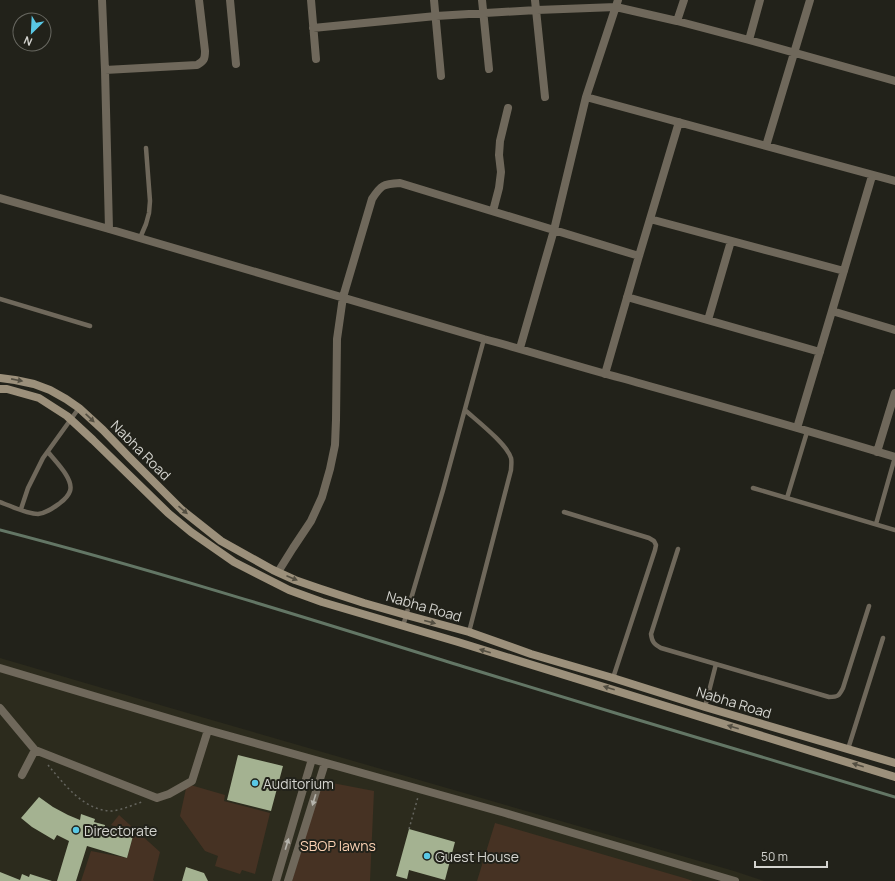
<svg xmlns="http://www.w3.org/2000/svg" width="895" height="881" font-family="Manrope,sans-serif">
<rect width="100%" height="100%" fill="#22221a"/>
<!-- built -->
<path fill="#2c2b1d" d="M0,658L191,714L734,871L764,881H0Z"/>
<!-- green -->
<path fill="#463223" d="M322,781L374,791L370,881H292Z
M187,784L225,795L224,801L270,813L255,874L242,870L240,874L215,866L218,856L205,851L180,816Z
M119,815L160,852L153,880L154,881H81L91,851L127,858L134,833L111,825Z
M495,823L684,878L693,881H477Z"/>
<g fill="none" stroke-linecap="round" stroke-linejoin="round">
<!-- stream -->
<path stroke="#637665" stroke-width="3" d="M0,530C158,571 313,620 468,668C610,712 753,754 895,797"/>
</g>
<!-- building -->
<path fill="#a4b291" d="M238,755L283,766L271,811L227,800Z
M39,797L53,807L68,815L80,820L81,814L95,819L94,822L105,825V827L133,836L127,858L87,846L76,881H57L69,841L57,835L54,840L32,827L21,818Z
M409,829L455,842L445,880L409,870L407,879L396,876Z
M186,867L204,873L208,881H182Z
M0,872L20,880L22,874L29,877L30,874L52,881H0Z"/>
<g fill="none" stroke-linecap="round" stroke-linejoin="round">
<!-- path -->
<path stroke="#65655e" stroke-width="1.5" stroke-dasharray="2 3" stroke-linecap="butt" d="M48,765C64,784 84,811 112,811C122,810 132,805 142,802
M409,829L418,797"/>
<!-- lane -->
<path stroke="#6f685b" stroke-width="4.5" d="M140,238L146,224L149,213L150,201L146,148
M0,299L90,326
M465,410C476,420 507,444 511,458C512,461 511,467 511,470L469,632
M753,488L895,530
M787,498L807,432
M0,502C11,506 27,514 38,514C47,513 53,508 60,503C64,500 68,497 70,491C74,479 55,461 48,452
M21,509L28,488L43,458L79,408
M564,512L649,538L654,541L656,545L655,550L613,678
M876,524L895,457
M678,549L651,634C652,642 654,644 661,648L829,697C838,697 839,696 843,688L869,606
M403,626L443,490L484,339
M705,707L716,664
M848,749L883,638"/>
<!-- street -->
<path stroke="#6f685b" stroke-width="8" d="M102,0L105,70L109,229
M230,0L236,64
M311,0L316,59
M434,0L441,76
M482,0L489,69
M535,0L545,97
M677,21L684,0
M313,28L436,16L537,10L616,7L677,21L749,40L895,81
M749,40L760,0
M105,70L197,65C204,61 205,59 205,51L199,0
M586,97L895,181
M766,146L810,0
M0,198L109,229L484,339C530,351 575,366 621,378C713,404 804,429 895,457
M493,211L499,188L501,172L499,155L500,141L508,108
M650,219L844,271
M639,256L679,122
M627,297L820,352
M832,311L872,176
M708,320L731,241
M520,348L554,230L586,97L618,0
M797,428L832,311L895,330
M877,452L895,393
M278,572L293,548L311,521L322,497L330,469L335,445L336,420L337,339L343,297L372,199C381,185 383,184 400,183L639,256L605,374
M0,668L208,730L505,813L735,881
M0,708L35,750L157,798L169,794L192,781L208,730
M22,775L35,750
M276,881L312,759
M288,881L325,763"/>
<!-- secondary -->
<path stroke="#9c907b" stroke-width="8" d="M0,378L15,380L34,384L50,390L66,399L79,408L103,430L129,457L182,510L221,541L273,570L295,580L318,588L364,603L406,615L469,632L531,654L613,678L705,707L895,763
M0,389H7L39,398L67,416L93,440L168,513L191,532L234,562L289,590L322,602L458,642L895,777"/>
</g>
<!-- one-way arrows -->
<defs><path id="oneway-solid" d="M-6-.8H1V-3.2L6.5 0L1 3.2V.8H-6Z"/></defs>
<g fill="#534e41">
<use href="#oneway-solid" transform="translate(17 380) rotate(11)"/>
<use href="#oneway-solid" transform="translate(90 418) rotate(43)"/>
<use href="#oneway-solid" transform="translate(183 510) rotate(41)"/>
<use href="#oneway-solid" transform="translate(292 578) rotate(23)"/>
<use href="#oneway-solid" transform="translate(430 622) rotate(15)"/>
<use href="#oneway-solid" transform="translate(485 651) rotate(-163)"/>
<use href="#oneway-solid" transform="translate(609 688) rotate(-163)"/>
<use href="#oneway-solid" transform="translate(733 727) rotate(-163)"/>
<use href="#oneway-solid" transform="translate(858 765) rotate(-163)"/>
</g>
<g fill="#b6b4ac">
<use href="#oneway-solid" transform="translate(314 800) rotate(107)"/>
<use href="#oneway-solid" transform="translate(287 844) rotate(-73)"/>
</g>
<!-- markers -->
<g fill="#59c8e5" stroke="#22221a" stroke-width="1.5">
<circle cx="255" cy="783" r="4"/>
<circle cx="76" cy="830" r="4"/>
<circle cx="427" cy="856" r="4"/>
</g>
<g text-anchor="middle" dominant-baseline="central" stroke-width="4" stroke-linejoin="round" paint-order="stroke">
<!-- street labels -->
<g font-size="14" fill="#d4d4cf" stroke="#22221a">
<text transform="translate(141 450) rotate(45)">Nabha Road</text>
<text transform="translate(424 606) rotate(16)">Nabha Road</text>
<text transform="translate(734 702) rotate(17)">Nabha Road</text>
</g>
<!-- poi labels -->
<g font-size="14" fill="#d4d4cf" stroke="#22221a" text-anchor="start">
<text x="263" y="783">Auditorium</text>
<text x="84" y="830">Directorate</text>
<text x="435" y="856">Guest House</text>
</g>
<!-- park labels -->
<g font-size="14" fill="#fcd2b3" stroke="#22221a">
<text x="338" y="845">SBOP lawns</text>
</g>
</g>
<!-- north arrow -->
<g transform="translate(32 32) rotate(204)"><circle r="19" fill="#22221a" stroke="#696962"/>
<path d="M0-3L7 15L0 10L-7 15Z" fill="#59c8e5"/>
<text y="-6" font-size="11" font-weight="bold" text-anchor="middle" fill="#d4d4cf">N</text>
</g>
<!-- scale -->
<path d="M755 861v6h72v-6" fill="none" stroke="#d4d4cf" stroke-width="2"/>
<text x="761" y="861" font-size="12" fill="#d4d4cf" stroke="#22221a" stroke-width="3" paint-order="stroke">50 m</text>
</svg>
